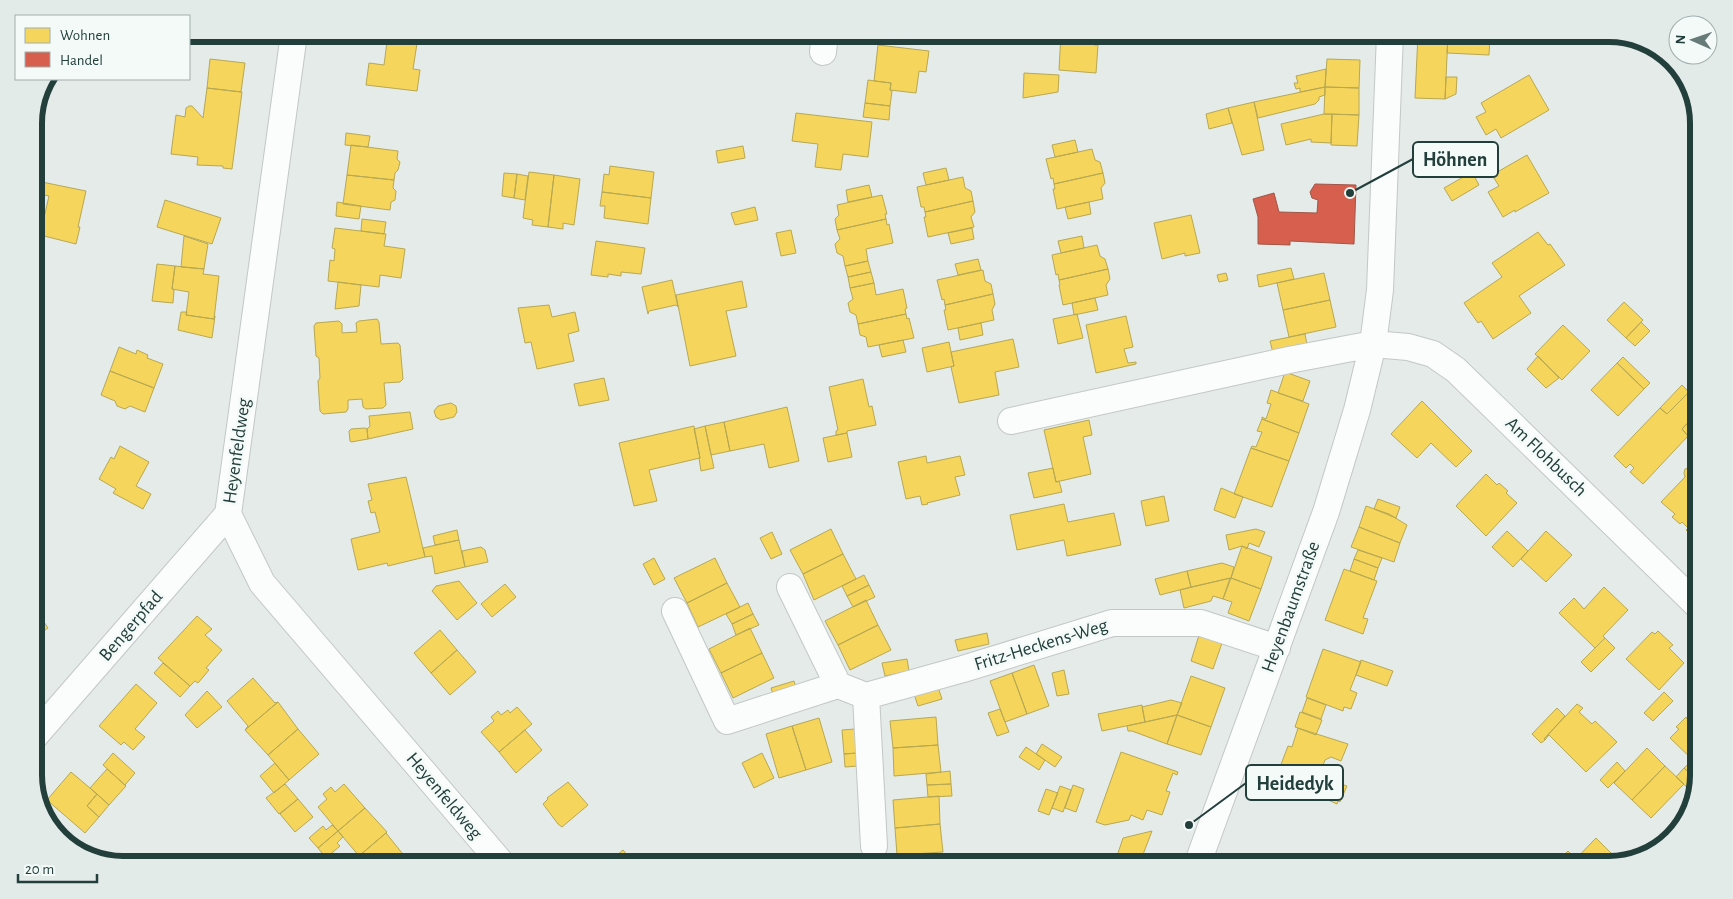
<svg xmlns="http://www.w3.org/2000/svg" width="1733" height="899" font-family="'Alegreya Sans',sans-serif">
<rect width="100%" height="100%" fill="#e5ebe9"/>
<!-- homes -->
<path fill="#f6d55c" stroke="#b7a852" d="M388,34H448L447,41L418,37L413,69L420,70L417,91L366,85L369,63L384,65Z
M1061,34H1095L1094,45H1098L1096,73L1059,70Z
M1418,34L1448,35L1445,99L1415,98Z
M1448,35L1490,37L1489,55L1447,53Z
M878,45L929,51L926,72L919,71L916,93L890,90L891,83L874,81Z
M210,59L245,63L241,92L207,88Z
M1327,59L1360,60L1359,88L1325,87Z
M1326,69L1325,87L1300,92V88L1296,89L1294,83H1298L1296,76Z
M1024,73L1059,75L1058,92L1023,98Z
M1529,75L1549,110L1501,138L1496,129L1486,135L1476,117L1486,112L1481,103Z
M1446,77H1457L1456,94L1445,99Z
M868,80L891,83L890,90L892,91L890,106L865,103Z
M1325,87V95L1319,97V100L1315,104L1258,118L1254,102Z
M1325,87L1359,88V115L1324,114Z
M207,88L242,92L232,169L223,168V166L197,165L198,157L171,154L176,115L185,117L186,108L189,106H192L203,118Z
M1254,102L1264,150L1242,155L1228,108Z
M865,103L890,106L889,120L863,117Z
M1228,108L1232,123L1209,129L1206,114Z
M796,113L872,122L868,157L843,154L841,170L815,167L818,144L792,141Z
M1324,114H1332L1331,143L1311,142V139L1286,145L1281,124Z
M1332,114L1359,115L1357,146L1331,145Z
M346,133L370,136L368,147L345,145Z
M1075,140L1078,152L1055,157L1052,145Z
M351,145L398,151L397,159L400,162L398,170L395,173L394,180L347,175Z
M743,146L745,158L718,163L716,151Z
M1092,149L1095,160L1100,162L1103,173L1054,184L1053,178L1051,179L1046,159Z
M1527,155L1549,193L1515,212V210L1503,217L1488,192L1499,186L1492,175Z
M610,166L654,172L651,198L602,192L604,174L609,175Z
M946,168L949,180L926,185L923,173Z
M529,172L554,175L548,227L532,225L533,220L523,218Z
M1472,172L1479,185L1452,201L1444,188Z
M504,173L517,174L514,198L502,196Z
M1103,173L1105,183L1101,188L1103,199L1057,209L1053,189H1055L1054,184Z
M517,174L528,176L525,200L514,198Z
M347,175L394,180L393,188L396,191L395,200L391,202L390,210L343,204Z
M554,175L580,179L574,225L563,223V229L548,227Z
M34,176L38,177L37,181L86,191L78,227H80L76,244L40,235L49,196L35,193L34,197Z
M963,177L965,188L971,191L973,201L925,212L924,207H921L917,187Z
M869,185L872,197L848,202L846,190Z
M602,192L651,198L648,224L604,218L605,206H600Z
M882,195L887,214H885L886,219L837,230L835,219L839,215L837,205Z
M165,200L221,218L212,244L157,227Z
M973,201L975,212L971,217L974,227L928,237L924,217H926L925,212Z
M337,202L361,206L359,219L336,216Z
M1089,202L1091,214L1068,219L1065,207Z
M755,207L758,220L735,225L731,213Z
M1191,215L1200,253L1185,256V253L1162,259L1154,223Z
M362,219L386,222L384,234L361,231Z
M886,219L887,225L889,224L893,243L866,249L868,261L845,266L843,256L837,253L835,244L840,239L837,230Z
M335,228L386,234L384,246L405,249L401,278L380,275L379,287L328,281L330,260L334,261L335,249L332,248Z
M972,228L974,239L951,244L948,233Z
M791,230L796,253L781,256L776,233Z
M1538,232L1548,245L1550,244L1565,265L1519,296L1531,313L1493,339L1481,321L1478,323L1464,303L1502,277L1492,263Z
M184,236L208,244L204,269L181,267Z
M1082,236L1084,248L1061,253L1058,241Z
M596,241L645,248L641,274L621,272V276L608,274V277L591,275Z
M1097,245L1100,256L1105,259L1108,269L1059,280L1058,274L1056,275L1052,255Z
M978,259L981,270L958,275L955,264Z
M868,261L871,272L848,277L845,266Z
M157,264L175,266L172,289L174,290L173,303L152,301Z
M175,266L204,269L203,274L219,276L214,319L186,315L189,292L172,289Z
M1291,268L1294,279L1259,287L1257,275Z
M1108,269L1110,279L1106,285L1108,295L1063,305L1059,285H1060L1059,280Z
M983,270L985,281L991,284L993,294L945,305L944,299L942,300L937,280Z
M871,272L874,283L850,288L848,277Z
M1226,273L1228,280L1219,282L1217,275Z
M1324,273L1330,300L1283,310L1277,283Z
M672,280L678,307L676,305L649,311L648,314L642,287Z
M742,281L747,307L726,311L736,356L690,366L676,295Z
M338,282L361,285L359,306L335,309Z
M874,283L876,295L903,289L907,308L905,309L906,314L858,324L856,315L850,312L848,303L853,299L850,288Z
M993,294L995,304L992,310L994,320L948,330L944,310H946L945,305Z
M1095,298L1098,310L1074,315L1072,303Z
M1330,300L1336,327L1289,337L1283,310Z
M1624,302L1643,320L1626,338L1607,320Z
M549,305L552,317L575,312L579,331L568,334L574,361L537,369L531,342L525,343L518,308Z
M181,312H187L186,315L214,319L215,316L212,338L178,330Z
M906,314L907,319L909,318L914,338L868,347L866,337L860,335L858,324Z
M1077,314L1083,338L1058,344L1053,319Z
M1126,316L1133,347L1124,349L1128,363L1136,362V364L1096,373L1086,325Z
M377,319L379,322L381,344L398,343L400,345L403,379L400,382L384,383L386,405L383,408L366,409L363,407L362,399L348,400V409L346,412L323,414L320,411L318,381L320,378L319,358L316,356L314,326L316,323L339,321L342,324V333L357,332L356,323L359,321Z
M1641,322L1650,331L1635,346L1626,338Z
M981,323L983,335L960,340L958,328Z
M1563,325L1590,351L1562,380L1535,354Z
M1305,334L1307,345L1273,353L1270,341Z
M1013,339L1019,367L995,372L999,395L959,403L951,367L954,366L951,352Z
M903,340L906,352L882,357L879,345Z
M949,342L954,366L927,372L922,348Z
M119,347L136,354L137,350L148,355L147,358L163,364L154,388L110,371Z
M1538,356L1559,378L1546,388L1527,369Z
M1623,357L1650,383L1644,389L1617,363Z
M1617,363L1644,389L1618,416L1591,390Z
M110,371L154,388L145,412L130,406L125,409L117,406L115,401L101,395Z
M1285,372L1310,381L1303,401L1278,393Z
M604,378L609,400L579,406L574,384Z
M863,379L869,407L872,406L876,425L847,431V433L836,435V431L838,430L829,387Z
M1682,385L1689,392L1667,414L1660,408Z
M1271,390L1309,404L1299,433L1262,419V417L1266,419L1271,404L1267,403Z
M1689,392L1699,402V411L1682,429L1688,436L1643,484L1630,472L1634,468L1630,464L1626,468L1614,456L1660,408L1667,414Z
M1422,401L1472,451L1456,467L1431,443L1417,458L1391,434Z
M451,403L456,406L457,412L454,417L441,420L436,417L434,411L438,406Z
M787,407L799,461L769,468L764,444L730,451L724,422Z
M1699,411V424L1688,436L1682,429Z
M410,412L413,429L368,439L367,429L370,426L369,416Z
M1262,419L1299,433L1289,461L1251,448L1252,446L1256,447L1262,432L1257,431Z
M1089,420L1092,435L1083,437L1091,474L1056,482L1044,430Z
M724,422L730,451L711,455L705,426Z
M694,426L700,458L649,470L657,501L634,506L619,443Z
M705,426L714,468L701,471L699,458H700L694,429Z
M365,428L367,429L368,439L351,442L350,441L349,431L351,429Z
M847,433L852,457L828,462L823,438Z
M120,446L149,462L136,486L151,494L143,509L113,493L116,489L99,479L111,457L114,459Z
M1251,448L1289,461L1272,507L1234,494Z
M926,456L927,463L960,456L965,475L955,477L960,495L927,503L928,504L922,505L920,496L906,499L898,462Z
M1699,463V538L1696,534L1693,537L1686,530L1688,528L1682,522L1680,524L1672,517L1675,514L1661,502L1685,477L1684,473L1685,469L1689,468L1693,469Z
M1053,468L1056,482L1059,481L1062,492L1034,498L1028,473Z
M1486,474L1497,485L1499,483L1508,491L1506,493L1517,503L1486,536L1456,506Z
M406,477L425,557L388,566L387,563L358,570L351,539L380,532L375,512L371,513L368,501L372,500L368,484Z
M1221,488L1243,497L1235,518L1214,510Z
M1164,496L1169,521L1146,526L1141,501Z
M1378,499L1400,507L1396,518L1374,509Z
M1064,504L1068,522L1114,513L1121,545L1067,556L1064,540L1017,550L1010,515Z
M1366,506L1389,514L1407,525L1400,543L1359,527Z
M1359,527L1400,543L1394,562L1351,547Z
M831,529L843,554L803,574L790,550Z
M1256,529L1265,532L1259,547L1249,543L1247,549L1242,546L1229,550L1226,535Z
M457,530L459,540L435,545L433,536Z
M1507,531L1528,551L1513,567L1492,547Z
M1546,531L1572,555L1546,582L1521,559Z
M772,532L782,554L771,559L760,538Z
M459,540L465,567L435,574L432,556L425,557L423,548Z
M1242,546L1272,557L1261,589L1231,578Z
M481,547L485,550L488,562L465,567L462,551Z
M1358,550L1382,558L1378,568L1354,559Z
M843,554L856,579L814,600L803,574Z
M654,558L665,579L654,585L643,564Z
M715,558L727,583L687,603L674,578Z
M1354,559L1378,568L1374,580L1350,571Z
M1222,563L1234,567L1231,578L1191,587L1187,571Z
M1344,569L1377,581L1363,618L1368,619L1363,634L1325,620Z
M1187,571L1191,587L1160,595L1155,579Z
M864,575L869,585L847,596L842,586Z
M1230,578L1223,599L1213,596L1211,601L1184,608L1180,590Z
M1231,578L1261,589L1249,621L1228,613L1232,602L1223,599Z
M459,581L477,603L457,620L432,591L436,586Z
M727,583L740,607L698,627L687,603Z
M505,584L516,597L492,617L481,604Z
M869,585L875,597L853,607L847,596Z
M1604,587L1628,610L1603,636L1605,638L1595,648L1559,613L1574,598L1584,609Z
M866,600L878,625L838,645L825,621Z
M748,603L753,614L732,624L726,614Z
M34,607L48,628L34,638Z
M753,614L759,625L736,635L732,624Z
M197,616L212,629L205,635L222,650L206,668L209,670L198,683L195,681L190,686L158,658Z
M878,625L891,650L850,670L838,645Z
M750,628L762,653L721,673L709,649Z
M440,630L457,650L431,673L414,653Z
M1658,631L1673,645L1669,648L1684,663L1659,690L1626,659L1652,632L1655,634Z
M987,633L989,644L958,651L955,640Z
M1199,635L1222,643L1213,669L1191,661Z
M1605,638L1615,648L1591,672L1581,662Z
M1323,649L1361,662L1350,690L1357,693L1351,709L1344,707L1343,711L1306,697Z
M457,650L476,672L450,695L431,673Z
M762,653L774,678L733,698L721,673Z
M907,659L909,671L885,676L882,663Z
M1361,660L1393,671L1387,686L1356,675Z
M163,663L190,686L180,697L154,673Z
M1034,665L1049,706L1027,714L1012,673Z
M1064,670L1069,694L1057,696L1052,673Z
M1012,673L1027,714L1005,722L990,681Z
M1191,676L1225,688L1211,727L1177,715Z
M253,678L275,703L278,702L245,730L248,726L227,701Z
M794,681L798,693L775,700L771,688Z
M136,684L157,703L135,729L145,737L133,750L124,742L121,745L99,726Z
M938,687L942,699L918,706L914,694Z
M207,691L222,707L197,728L185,715Z
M1664,692L1673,701L1653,721L1644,713Z
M1307,698L1326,705L1321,719L1302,712Z
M1171,700L1182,703L1177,715L1145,722L1142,707Z
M278,702L298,729L268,755L245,730Z
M1577,704L1583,708L1579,712L1592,724L1595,721L1617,742L1586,772L1549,735L1545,740L1544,739Z
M1142,705L1145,722L1102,731L1098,714Z
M517,707L532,724L499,752L481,732L494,721L491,717L498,711L501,715L508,710L510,713Z
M1557,708L1565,716L1544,739L1545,740L1541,743L1532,734Z
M1699,708V759L1696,763L1670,738L1679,729L1676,727L1686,717L1688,720Z
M1000,709L1009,732L997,736L988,713Z
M1300,712L1322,720L1316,735L1295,727Z
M1177,715L1211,727L1201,755L1167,744Z
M1177,715L1167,744L1132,731H1128L1127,726Z
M936,717L938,745L893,748L890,721Z
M819,718L832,762L806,770L792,726Z
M792,726L806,770L779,778L766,734Z
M1298,728L1348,744L1341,761L1331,757L1325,760L1314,789L1277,775L1288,746L1292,747Z
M298,729L319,754L289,780L268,755Z
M855,729L857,753L844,754L842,730Z
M525,730L542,750L516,773L499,752Z
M1042,744L1062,757L1055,767L1036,754Z
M938,745L941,772L894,776L893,748Z
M1026,747L1045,760L1039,770L1019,757Z
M1647,748L1665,766L1632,800L1614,783Z
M1121,752L1178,772L1177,775L1173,773L1166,791L1170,792L1162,815L1147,810L1143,820L1131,815L1129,820L1105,825L1096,822Z
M113,753L135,773L125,785L103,765Z
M762,753L774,778L754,788L742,763Z
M857,753L858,766L845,767L844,754Z
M1693,760L1699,766L1698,781L1684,768Z
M1617,762L1625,771L1608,788L1600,780Z
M275,763L289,780L274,793L260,776Z
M1665,766L1684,784L1651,818L1632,800Z
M1684,768L1698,781L1696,791L1693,793L1676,777Z
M107,769L126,786L109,805L90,788Z
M950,771L951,784L927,785L926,774Z
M71,772L97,794L87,806L99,817L85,833L47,800Z
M1319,776L1347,786L1340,802L1338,801L1337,804L1326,799L1327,797L1312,792Z
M568,782L588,805L562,827L558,824L543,804L548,799L547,798Z
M285,784L298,799L279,814L266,798Z
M344,784L365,808L338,831L318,807L327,799L323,794L331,787L335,792Z
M951,784L952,796L928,797L927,785Z
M1073,785L1084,789L1076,812L1065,808Z
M1060,786L1071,790L1063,812L1052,808Z
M1046,789L1058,793L1049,815L1038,811Z
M97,794L109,805L99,817L87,806Z
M939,796L940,824L895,828L893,800Z
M298,799L313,817L295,832L280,814Z
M365,808L387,832L359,856L338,831Z
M940,824L943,852L897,855L895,828Z
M332,825L338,831L318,848L309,838L323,826L326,830Z
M338,831L343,837L337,843L340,846L326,858L318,848Z
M1152,831L1139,865H1125L1115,862L1123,838Z
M386,833L402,853L388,865H367L359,856Z
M1596,838L1612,854L1608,860L1613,864L1570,865Z
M623,850L636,865H605Z
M1568,851L1576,859L1570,865H1554Z
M356,853L359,856L349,865H346L344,863Z
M1104,858L1115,862L1125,865H1101Z"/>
<!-- shops -->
<path fill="#d6604d" stroke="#a05648" d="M1315,184L1356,185L1354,244L1290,241V245L1258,244V217L1253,199L1274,193L1279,212L1317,213L1318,200L1312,198L1310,192Z"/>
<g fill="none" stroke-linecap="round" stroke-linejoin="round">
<defs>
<path id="minor" d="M294,34L228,514L262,583L503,865
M823,52L825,34
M1011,421L1289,360L1373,344L1408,347L1433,354L1456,370L1699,607
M790,587L838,685
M675,611L727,721L838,685L866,696
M34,737L228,514
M874,846L866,696L963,669L1112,623H1201L1277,648
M1197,865L1326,512L1357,410L1373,344L1380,290L1390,34"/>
</defs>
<!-- minor casing -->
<use href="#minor" stroke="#c2c8c6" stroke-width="28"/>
<!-- minor -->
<use href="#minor" stroke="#fbfcfc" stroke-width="26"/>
</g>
<g text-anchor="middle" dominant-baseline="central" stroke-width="5" stroke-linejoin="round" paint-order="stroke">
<!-- street labels -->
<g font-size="19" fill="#233f3c" stroke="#f4faf8">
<text transform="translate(237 451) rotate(-82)">Heyenfeldweg</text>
<text transform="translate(1546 457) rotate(44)">Am Flohbusch</text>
<text transform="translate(1291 607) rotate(-70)">Heyenbaumstraße</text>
<text transform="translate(131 626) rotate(-49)">Bengerpfad</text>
<text transform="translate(1041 645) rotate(-17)">Fritz-Heckens-Weg</text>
<text transform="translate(444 796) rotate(50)">Heyenfeldweg</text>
</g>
</g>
<!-- crop -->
<path d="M0 0H1733V899H0ZM123 42H1609A81 81 0 0 1 1690 123V775A81 81 0 0 1 1609 856H123A81 81 0 0 1 42 775V123A81 81 0 0 1 123 42Z" fill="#e3ebe9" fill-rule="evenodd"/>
<path fill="none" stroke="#233f3c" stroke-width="6" d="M123 42H1609A81 81 0 0 1 1690 123V775A81 81 0 0 1 1609 856H123A81 81 0 0 1 42 775V123A81 81 0 0 1 123 42Z"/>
<!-- callouts -->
<path fill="none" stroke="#233f3c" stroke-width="2" d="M1350 193L1413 159M1189 825L1246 783"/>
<g fill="#233f3c" stroke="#f4faf8" stroke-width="2">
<circle cx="1350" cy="193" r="5"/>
<circle cx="1189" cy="825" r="5"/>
</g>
<g fill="#f4faf8" stroke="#233f3c" stroke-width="2">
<rect x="1413" y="142" width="85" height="35" rx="5"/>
<rect x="1246" y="765" width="97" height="35" rx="5"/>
</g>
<g font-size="20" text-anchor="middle" font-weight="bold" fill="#233f3c">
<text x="1455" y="166">Höhnen</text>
<text x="1295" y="790">Heidedyk</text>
</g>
<!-- legend -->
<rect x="15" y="15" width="175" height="65" fill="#f4faf8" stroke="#a0afad"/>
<rect x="25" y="28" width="25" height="15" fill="#f6d55c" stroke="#a0afad"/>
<text x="60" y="40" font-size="15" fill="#233f3c">Wohnen</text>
<rect x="25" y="52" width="25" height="15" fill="#d6604d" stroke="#a0afad"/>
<text x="60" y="65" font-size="15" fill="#233f3c">Handel</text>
<!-- north arrow -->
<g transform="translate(1693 40) rotate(272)"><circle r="24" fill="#f4faf8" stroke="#a0afad"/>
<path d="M0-4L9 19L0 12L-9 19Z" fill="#677b79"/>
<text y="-8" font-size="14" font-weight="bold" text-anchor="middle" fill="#233f3c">N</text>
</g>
<!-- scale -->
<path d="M18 874v8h79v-8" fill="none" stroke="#233f3c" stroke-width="2.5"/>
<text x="25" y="874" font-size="15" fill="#233f3c" stroke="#f4faf8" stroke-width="4" paint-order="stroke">20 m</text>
</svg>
